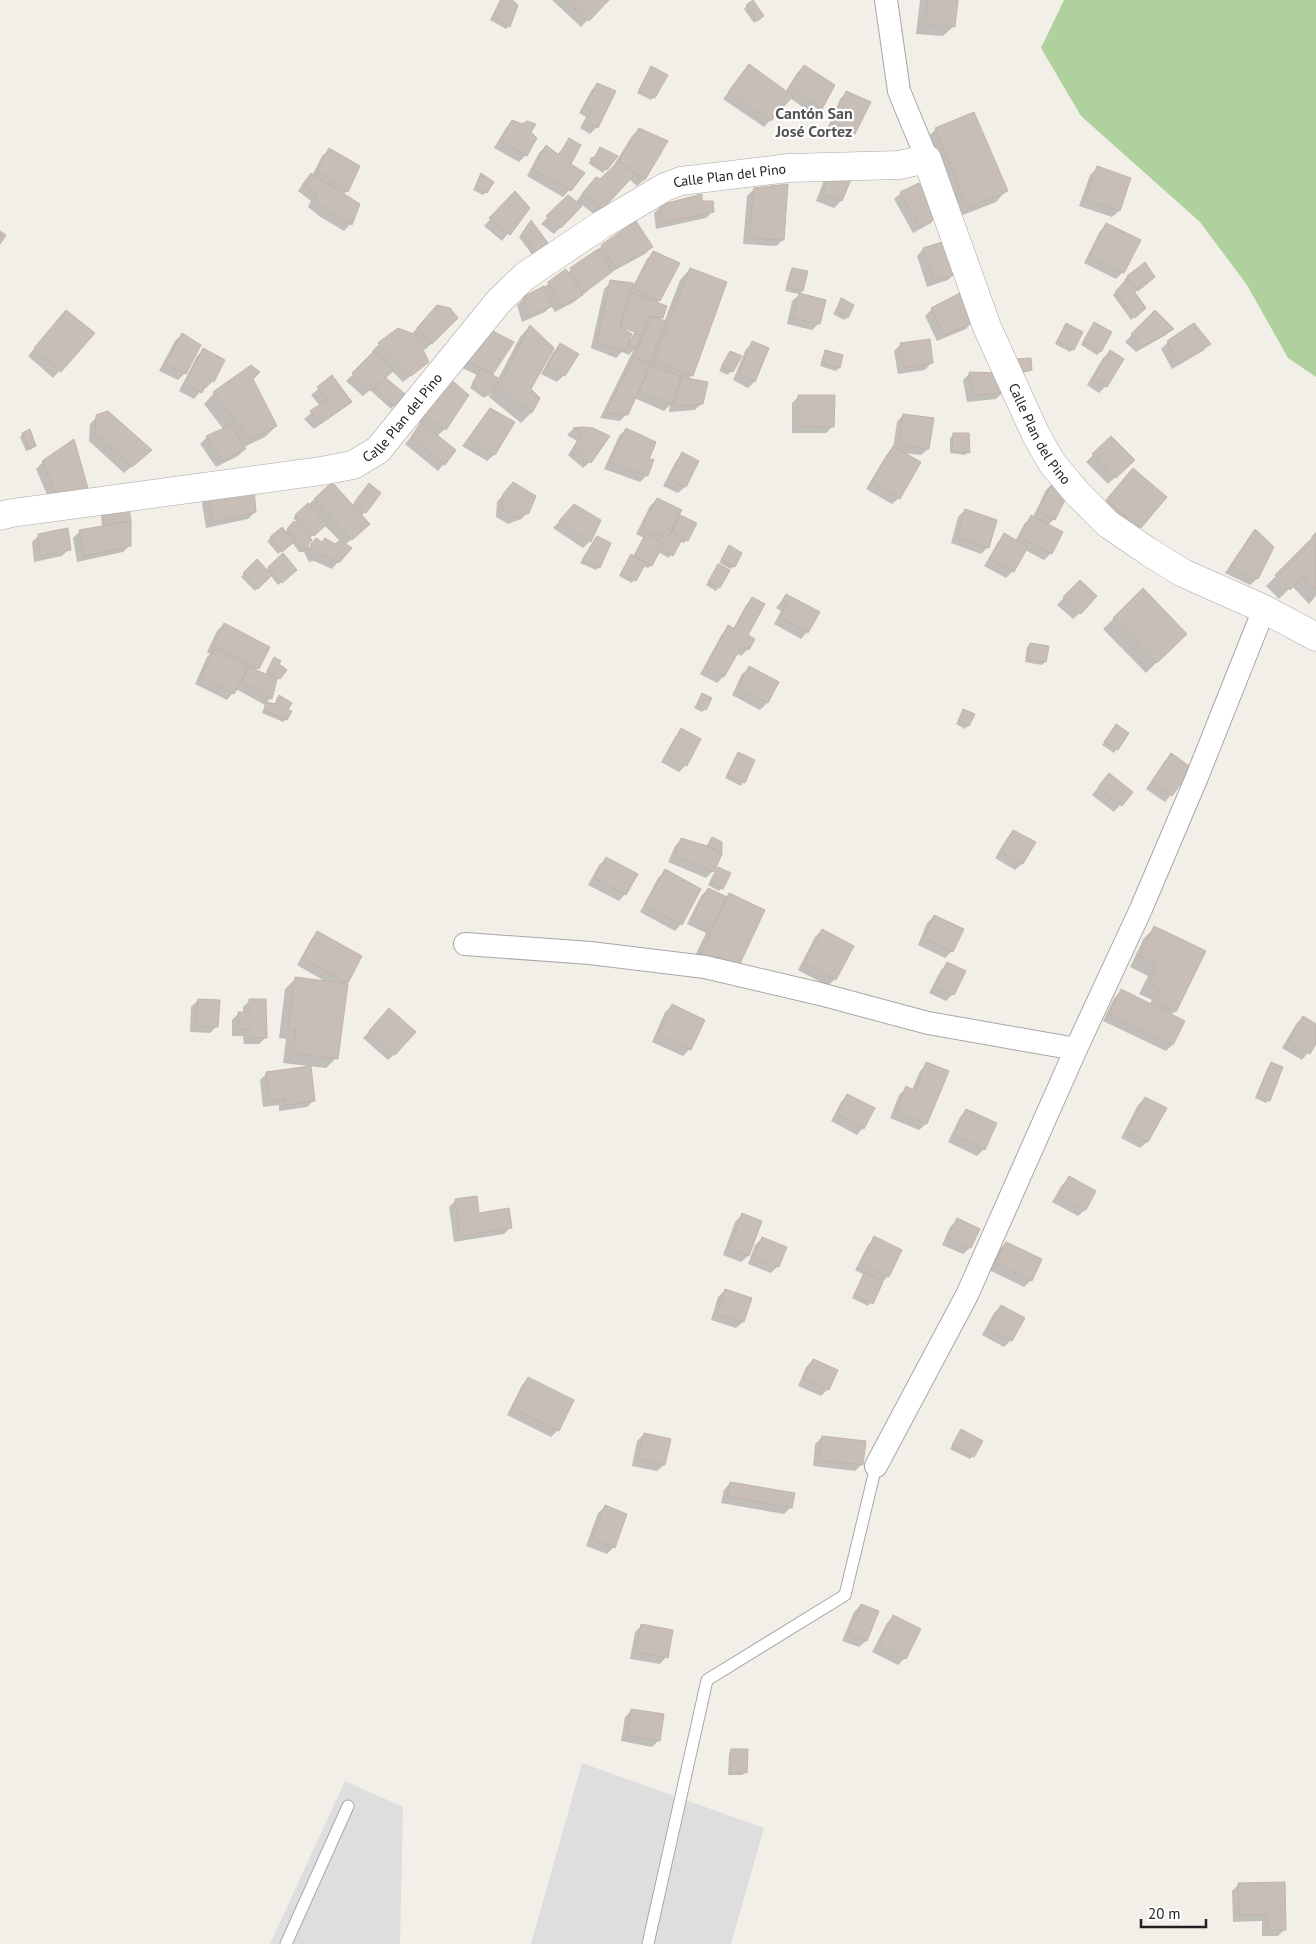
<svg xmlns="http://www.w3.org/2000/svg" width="1316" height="1944" font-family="'PT Sans',sans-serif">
<rect width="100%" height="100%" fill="#f2eee8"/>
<!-- residential -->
<path fill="#dfdede" d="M582,1763L764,1828L731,1944H531Z
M345,1781L403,1807L400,1944H270Z"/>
<!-- forest -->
<path fill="#afd19d" d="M1064,0H1316V377L1288,358L1247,285L1200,222L1081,116L1041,48Z"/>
<!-- shadow -->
<path fill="#0003" fill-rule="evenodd" d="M500,0H510L509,26L506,29L490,20Z
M552,0H607L581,27Z
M920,0H956L954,26L943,36L916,34Z
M747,6L760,19L754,23L744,9Z
M804,66L821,108L814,115L790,98L764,127L723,99L743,73L785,92L797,73Z
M651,68L654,97L651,100L637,93Z
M597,84V127L590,134L580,128L586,117L579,113L591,91Z
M847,92L854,134L848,140L826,131L840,99Z
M512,121L530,132L535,138L526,155L519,162L494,148L506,128Z
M639,129L666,141L644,180L637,186L629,179L595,215L582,205L554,234L541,224L568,197L575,203L589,185L600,181L612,168L632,136Z
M936,129L1006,191L996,202L958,217L925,140Z
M570,140L569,165L583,174L563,197L527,176L539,153L546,146L557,155Z
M600,148L616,156L603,173L588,163L593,159Z
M329,150L347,191L343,195L358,205L350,224L344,231L319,216L308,207L311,201L298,191L304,182L312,176L322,156Z
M1097,168L1129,179L1119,211L1112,217L1079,206L1090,175Z
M481,175L486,192L483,195L473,190Z
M851,176L841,201L834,208L816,201L824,180Z
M754,189L783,240L776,246L743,244L747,196Z
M515,193L528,208L502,241L484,226Z
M901,193L937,216L931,223L913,233L894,199Z
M701,202L713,211L706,218L656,229L654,213L661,206Z
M528,224L547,243L533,256L519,237Z
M1106,225L1123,272L1116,279L1084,263L1100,231Z
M602,246L652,247L645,254L608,274L574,302L555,312L551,306L545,312L522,322L517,305L524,298L543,288L565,270L567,273Z
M923,249L955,273L948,280L927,287L917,256Z
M654,252L659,300L656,303L662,317L659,320L664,322L680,280L690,269L692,375L688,379L702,403L695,410L669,412L670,405L664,411L634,398L627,414L620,421L600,418L634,349L629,355L622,352L616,358L591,348L604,289L611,282L634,284L647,259ZM622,327L637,332L629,345L631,335L621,329Z
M1145,264L1151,280L1134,293L1144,308L1131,320L1113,295L1126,282L1124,280L1127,277Z
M793,269L802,291L799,294L785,291L790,272Z
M799,295L819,323L812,330L787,324L792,301Z
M842,299L847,317L844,320L833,314Z
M932,309L972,322L966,329L937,341L925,316Z
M66,311L93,333L53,378L28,356Z
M1155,311L1173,329L1166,335L1136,352L1125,342Z
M430,313L457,318L425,350L419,344L420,369L403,382L392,371L384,378L403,394L391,409L370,390L363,396L346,381L374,353L372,351L379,344L398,330L411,335Z
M1094,323L1100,352L1097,355L1081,345Z
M1066,324L1073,349L1070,352L1055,344Z
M530,326L529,389L538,399L531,413L521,423L489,397L492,391L484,398L470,388L477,375L462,368L481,336L492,373L491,375L498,379L520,337Z
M182,334L185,373L178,380L159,371L175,341Z
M1168,342L1209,344L1203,351L1172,369L1161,349Z
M753,343L754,382L748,388L733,380L746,349Z
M901,344L931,363L925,370L898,374L894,351Z
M560,345L564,375L557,382L541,374L553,352Z
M204,350L213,381L206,388L204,387L194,399L179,391L197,356Z
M731,352L740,357L728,375L719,371Z
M826,352L839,368L836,371L820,366L823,355Z
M1110,352L1106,386L1099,393L1087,385L1103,358Z
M251,367V379L276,426L265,437L244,447L245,449L238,456L216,467L200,444L207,437L224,430L204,404L214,393Z
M969,374L1003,392L996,399L967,402L963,380Z
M332,377L350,402L344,408L314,429L304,419L320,406L311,395Z
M442,386L445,429L437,436L444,464L438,471L405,444L422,424L418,421Z
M799,396L833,426L826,433H792V403Z
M490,409L513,423L494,455L487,461L462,446Z
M903,415L928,449L921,455L904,453L899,498L892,504L866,489L887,454L893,448L897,422Z
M97,417L150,450L124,473L89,441L90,424Z
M582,428L590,462L583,468L568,455L577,441L567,435L573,429Z
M626,429L647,462V475L640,482L604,469L619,436Z
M23,434L35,446L32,449L26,451L20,437Z
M954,435L968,452L965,455L950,453V438Z
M1111,437L1133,460L1108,484L1086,462Z
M683,454L697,462L685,487L678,493L663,486L676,461Z
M43,462L86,488L79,494L51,504L36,469Z
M1133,470L1166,497L1134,534L1101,507Z
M1053,483L1054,519L1048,525L1051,553L1044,560L1025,550L1013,571L1006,578L984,566L998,542L1004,535L1015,541L1025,523L1033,517L1046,490Z
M332,484L352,506L366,488L365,512L361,516L362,530L345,545L338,562L332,569L314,561L309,562L304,552H299L292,542L278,554L267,541L282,529L285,532L296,521L293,518ZM324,525L340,541L335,545L321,543L316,539L308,549L306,544L309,539Z
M506,491L528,512L521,519L508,524L496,517L497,502Z
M209,496L255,512L248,519L206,528L202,503Z
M657,499L675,521L680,516L695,524L687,540L684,543L679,541L669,558L658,552L651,565L648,568L643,566L632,583L619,576L628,559L631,556L633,557L644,538L636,534L650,506Z
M965,510L988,547L981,554L951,543L958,517Z
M104,512L130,521V545L123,552L77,562L73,538L80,531L102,527L101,515Z
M568,512L599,521L590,541L583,548L553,528Z
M1255,530L1272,547L1257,579L1250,585L1225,573L1249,537Z
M1316,532V596L1309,604L1292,586L1279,599L1266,586L1313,539L1311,537Z
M39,535L69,549L62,556L34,562L32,542Z
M595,541L599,567L596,570L580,563Z
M729,547L734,566L731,569L719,563Z
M283,555L296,570L278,585L270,575L255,591L241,577L257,561L266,570Z
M718,566L728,571L716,591L706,585Z
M1080,581V613L1073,619L1057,605Z
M1143,590L1185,634L1146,673L1103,629Z
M786,595L807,632L801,639L774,624L781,611L776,608Z
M752,598L746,636L748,649L741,656L736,653L723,677L717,683L700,674L722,634L729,627L733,629L746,605Z
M224,624L258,668L256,670L265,675L274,658L278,664L279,678L276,681L271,698L266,703L274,705L279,697L286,710V719L283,722L262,713L265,705L236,689L227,700L195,684L207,657L210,654L207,652L217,631Z
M1030,644L1045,662L1042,665L1025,662L1027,647Z
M749,668L777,682L767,703L760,710L732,695L742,674Z
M702,695L705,709L702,712L694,708Z
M964,710L968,726L965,729L956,724Z
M1116,726L1127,733L1114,753L1102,745Z
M682,730L686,765L679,772L661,762L675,737Z
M738,754L754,761L741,786L725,778Z
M1171,755V795L1165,802L1146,789L1164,762Z
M1109,774L1131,792L1114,812L1092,795Z
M1013,831L1034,843L1022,864L1015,870L995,858L1007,838Z
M712,838L713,871L706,878L668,862L675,846L682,839L706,847Z
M606,859L625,894L619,901L588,885L599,865Z
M718,868L722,888L719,891L708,885Z
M665,871L681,924L675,931L640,912L658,878Z
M708,889L726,898L729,895L736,970L691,964L706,933L687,924L701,896Z
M934,916L952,951L945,958L918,945L927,923Z
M1155,928L1175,1011L1171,1015L1184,1021L1172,1045L1166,1051L1103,1021L1114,998L1121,991L1149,1005L1152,1000L1139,994L1148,976L1130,967L1144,938Z
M822,930L852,946L835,979L828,986L798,970L815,937Z
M317,933L347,982L344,985L336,1058L326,1068L283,1063L286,1039L279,1038L285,989L296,978L328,983L297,965L311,940Z
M948,963L964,972L953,994L946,1001L929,993L941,970Z
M198,1000L217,1026L210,1033L190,1032L191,1007Z
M249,1001L266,1037L259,1044H244L243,1036H232V1020L239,1013H243V1007Z
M672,1006L690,1049L683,1056L652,1042L665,1012Z
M383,1017L395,1054L388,1060L363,1038Z
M1303,1017L1316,1025V1043L1302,1060L1282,1048L1296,1024Z
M927,1064L947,1072L926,1124L919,1130L890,1118L899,1095L906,1088L912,1090L920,1071Z
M1271,1064L1269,1100L1266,1103L1255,1098L1268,1067Z
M266,1074L314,1100L307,1107L279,1111V1105L263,1107L260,1080Z
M847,1095L863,1128L857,1135L831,1121L841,1102Z
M1145,1098L1165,1108L1147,1142L1140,1148L1121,1138L1138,1105Z
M966,1110L984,1149L977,1156L948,1142L960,1117Z
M1069,1178L1094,1192L1085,1210L1078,1216L1052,1202L1062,1185Z
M456,1200L478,1214L511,1227L504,1234L454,1242L449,1207Z
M742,1215L761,1222L748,1256L741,1262L723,1255L735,1222Z
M957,1220L978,1230L970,1248L963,1254L942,1245L950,1227Z
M762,1238L778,1266L771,1273L748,1264L755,1245Z
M875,1238L888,1276L881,1284L868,1306L852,1298L864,1275L855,1270L868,1245Z
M1006,1243L1031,1280L1024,1287L989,1270L999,1250Z
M725,1290L743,1322L736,1328L711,1320L718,1297Z
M1001,1306L1023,1318L1011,1340L1004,1347L982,1335L994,1313Z
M813,1360L828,1389L821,1396L798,1386L806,1367Z
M528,1378L558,1430L551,1437L507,1415L522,1385Z
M961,1430L973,1456L970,1459L950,1449Z
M644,1434L664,1465L657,1471L632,1466L637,1441Z
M822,1437L862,1464L855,1471L813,1466L815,1444Z
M730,1483L791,1507L784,1514L721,1503L724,1490Z
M605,1507L614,1547L607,1554L586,1546L598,1513Z
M861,1605L878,1612L866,1641L859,1647L842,1641L854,1612Z
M894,1616L905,1658L898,1665L872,1652L887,1623Z
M642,1625L666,1657L660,1664L630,1659L635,1632Z
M632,1710L659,1740L652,1747L621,1741L625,1717Z
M732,1750L745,1772L742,1775H728L729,1753Z
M1239,1884L1285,1929L1278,1936H1262V1921L1233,1922L1232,1891Z"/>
<!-- building -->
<path fill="#c6beb7" stroke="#c3b4aa" d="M501,0H512L518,5L510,27L493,16Z
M566,0H609L589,21Z
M753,0L764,16L757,21L746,5Z
M928,0H958L955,27L926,24Z
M749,64L793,96L771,121L728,92Z
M804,65L835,85L822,109L790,87Z
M651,66L668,75L655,98L639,90Z
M597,83L616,91L598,128L585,121L592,110L585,106Z
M846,91L871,102L855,134L831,124Z
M974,112L1008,191L968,208L935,128Z
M512,120L522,124L527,121L536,124L531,132L537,138L527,156L500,141Z
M639,128L668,141L645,180L619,161Z
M569,138L581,145L571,164L585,173L571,191L533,169L546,145L559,155Z
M600,147L618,156L607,170L590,160L592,157L594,158Z
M329,148L360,166L348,192L317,170Z
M619,161L636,173L603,209L582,194L596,177L600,179Z
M1097,166L1131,178L1120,211L1085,199Z
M830,172L853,175L842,201L822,194Z
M311,173L360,204L352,225L326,209L314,200L317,194L303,184Z
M481,173L494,182L487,193L475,187Z
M947,178L963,209L957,212Z
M919,183L939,216L920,227L900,192Z
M788,184L784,240L749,238L754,188Z
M515,191L530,208L510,235L489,218Z
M702,194V201H713L714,212L663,223L660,205Z
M568,195L582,206L561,228L546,216Z
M531,220L548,243L537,254L522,234Z
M636,221L653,247L616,268L601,245Z
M1106,223L1141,240L1124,273L1090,256Z
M0,231L6,235L0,244Z
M945,241L956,274L934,281L923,248Z
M598,249L612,272L585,292L570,268Z
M653,251L680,263L660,301L634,288Z
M1145,262L1155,277L1138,291L1127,276Z
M690,268L727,282L693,376L654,361Z
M792,268L808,271L803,291L787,288Z
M566,269L583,295L562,306L548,282Z
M610,280L633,283L620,327L632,334L624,352L597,342Z
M1126,280L1146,308L1135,318L1115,292Z
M544,286L553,306L529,316L523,297Z
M630,292L667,306L663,318L649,316L636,349L628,345L635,332L620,327Z
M799,293L826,300L820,324L793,318Z
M960,293L974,322L944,335L931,308Z
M841,298L854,305L848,318L836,311Z
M437,305L450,308L458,318L432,344L417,328Z
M66,310L95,333L61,372L34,348Z
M1155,310L1174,329L1143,346L1131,334Z
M652,316L666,321L650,362L634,357Z
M1094,322L1112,332L1101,352L1083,342Z
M1066,323L1083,332L1074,350L1057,341Z
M1194,323L1211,344L1179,363L1167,341Z
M530,325L554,348L531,389L540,398L532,413L499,386Z
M398,328L416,335L429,362L411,376L378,343Z
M487,328L514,342L493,374L468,361Z
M182,333L201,345L186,374L165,364Z
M930,339L933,363L904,368L900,343Z
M752,341L769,348L755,382L739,373Z
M560,343L579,354L565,376L547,367Z
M203,348L225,360L214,382L209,379L202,393L185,384Z
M825,350L843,355L840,368L822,363Z
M1110,350L1124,359L1107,387L1093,378Z
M374,351L394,370L371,391L352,373Z
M730,351L742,356L733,372L721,367Z
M634,357L650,365L628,415L606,412Z
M1031,358L1032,370L1017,374L1016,359Z
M251,365L260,372L253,379L277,426L251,440L213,392Z
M650,365L681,377L672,405L639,391Z
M481,368L500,379L488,396L472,384Z
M969,372L1000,373L1004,393L974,395Z
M332,375L352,402L321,423L310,411L327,400L317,387Z
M681,377L708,382L703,404L675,406Z
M386,378L405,394L395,407L374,388Z
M449,378L469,395L446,430L423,414Z
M798,395H835L834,427L798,426Z
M490,408L515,422L495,455L468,439Z
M108,411L152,450L132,467L95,434L96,415Z
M903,414L934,418L929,449L899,445Z
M421,422L456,450L445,465L411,437Z
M231,425L246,449L223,461L206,436Z
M582,427L593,428L610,436L591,463L574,447L582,434L573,428Z
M626,428L656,442L649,460L654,459L648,476L609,462Z
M30,429L36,446L29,449L22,433Z
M953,433H969L970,453L952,451Z
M1111,436L1135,460L1116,478L1092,454Z
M74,439L88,488L58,498L42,461Z
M893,446L921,462L900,499L872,482Z
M682,452L699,461L686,487L669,479Z
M1133,468L1167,497L1141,528L1106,500Z
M332,482L370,524L352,540L314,499Z
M513,482L536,496L529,513L516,518L502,510L503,494Z
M1053,482L1070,490L1055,520L1038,511Z
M369,483L381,493L366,513L354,503Z
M254,488L256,512L213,522L208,495Z
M657,498L682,510L667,539L642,527Z
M308,503L327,524L314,536L295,515Z
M574,504L601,520L591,542L559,521Z
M129,508L131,521L104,525L103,511Z
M965,509L997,520L989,548L957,537Z
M680,515L697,523L688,541L671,533Z
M1031,515L1063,532L1052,554L1020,537Z
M131,521V546L84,556L79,530Z
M294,521L312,540L308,545L309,549L303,550L287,529Z
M282,527L294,542L282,552L270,537Z
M68,528L71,550L40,556L38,534Z
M667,528L684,536L673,556L657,547Z
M1255,529L1274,547L1258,579L1231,566Z
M646,533L664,543L652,566L634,556Z
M1004,533L1028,547L1014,572L990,559Z
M1316,534V590L1303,577L1290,590L1275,575Z
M597,536L611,543L600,568L582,560Z
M316,538L322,542L325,538L335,544L340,540L352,548L339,563L322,554L316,556L310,545Z
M729,545L742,553L735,567L721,560Z
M283,553L297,570L282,583L268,567Z
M631,554L646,563L636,581L621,573Z
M257,559L272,575L258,589L243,573Z
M718,564L730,570L720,588L708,582Z
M1080,580L1097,596L1081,614L1063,597Z
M1143,588L1187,634L1157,663L1113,618Z
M786,594L820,612L808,633L780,617L787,604L782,601Z
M752,597L765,604L748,635L755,639L749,650L742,646L724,677L706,667L728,625L735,629Z
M224,623L270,647L259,669L213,645Z
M1030,643L1049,646L1046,662L1027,659Z
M214,649L249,667L234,694L201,677Z
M274,657L281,661L279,664L287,670L280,679L267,671Z
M749,666L779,682L768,703L738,688Z
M249,667L277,679L272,699L241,681Z
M702,693L712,698L706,710L697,704Z
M279,695L292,703L288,710L292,711L287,720L264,710L266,702L275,704Z
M963,709L975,714L969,726L958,721Z
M1116,724L1129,733L1118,750L1104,742Z
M681,728L701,739L687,766L667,755Z
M738,752L755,760L745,783L727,775Z
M1171,753L1192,768L1172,796L1152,782Z
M1109,773L1133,792L1122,806L1098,787Z
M1013,830L1036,842L1023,864L1001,851Z
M712,837L722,842V854L707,846Z
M681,838L707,846L722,854L714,872L674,856Z
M606,857L638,874L626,895L594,878Z
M718,867L731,873L723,889L710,882Z
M665,869L701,889L682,925L645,905Z
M708,888L727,897L712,926L693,917Z
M729,893L765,910L737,970L701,954Z
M934,915L964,929L953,952L924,938Z
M1154,926L1206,951L1176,1012L1155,1002L1161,989L1149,983L1157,965L1140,956Z
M822,929L854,946L836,980L804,963Z
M317,931L362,956L348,983L302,958Z
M947,962L966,971L954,995L935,986Z
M295,977L348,984L338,1059L293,1053L296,1029L288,1028Z
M1121,989L1185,1021L1173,1045L1109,1014Z
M198,999L220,1000L218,1027L196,1026Z
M249,999H266L267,1038H250V1029H239L238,1012H249Z
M672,1004L705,1020L691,1050L658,1035Z
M389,1008L416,1032L395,1055L369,1031Z
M1303,1016L1316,1024V1044L1310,1054L1288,1041Z
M926,1062L949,1071L927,1124L896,1112L906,1086L915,1091Z
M1271,1062L1283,1067L1270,1101L1257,1095Z
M311,1066L315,1101L286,1105L285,1099L269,1101L266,1072Z
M847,1094L875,1108L864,1129L837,1114Z
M1145,1097L1167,1108L1148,1142L1127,1131Z
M966,1109L997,1123L985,1150L954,1135Z
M1069,1176L1096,1191L1086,1210L1058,1195Z
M477,1196L479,1213L509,1208L512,1228L460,1236L455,1199Z
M742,1213L762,1221L749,1256L729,1248Z
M957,1218L980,1229L971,1248L948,1238Z
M874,1236L902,1250L889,1277L861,1264Z
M762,1237L787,1247L779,1267L754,1257Z
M1006,1242L1042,1259L1032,1281L995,1263Z
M864,1273L883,1282L873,1304L854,1295Z
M725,1289L752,1298L744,1322L717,1314Z
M1001,1305L1025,1318L1012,1341L988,1328Z
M813,1359L838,1370L829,1390L804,1379Z
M528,1377L574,1400L559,1431L512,1408Z
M961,1429L983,1441L974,1457L952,1445Z
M644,1433L671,1439L665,1465L638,1459Z
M822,1436L866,1441L863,1465L819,1460Z
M730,1482L795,1493L792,1508L727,1496Z
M605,1505L627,1514L615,1548L592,1539Z
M861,1604L879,1611L867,1641L848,1634Z
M893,1615L921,1629L906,1659L878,1645Z
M641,1624L673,1630L668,1658L636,1652Z
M631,1709L664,1714L660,1741L627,1735Z
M731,1749H748L747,1773L730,1772Z
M1285,1882L1286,1930H1268V1915H1239L1238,1883Z"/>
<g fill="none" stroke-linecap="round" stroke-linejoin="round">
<defs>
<path id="service" d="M286,1944L348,1806
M648,1944L707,1680L845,1595L876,1466"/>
<path id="minor" d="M886,0L899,91L927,159
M465,944L590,953L705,967L820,994L928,1023L1076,1049
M876,1466L967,1295L1076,1049L1141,909L1197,777L1264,609"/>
<g id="tertiary">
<path id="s1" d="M0,516L12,513L321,471L353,465L378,450L499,301L525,276L601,225L665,187L681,181L789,168L899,165L927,159L987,327L1036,435L1052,463L1077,493L1108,524L1149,552L1183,573L1264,609L1316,637"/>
</g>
</defs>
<!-- service casing -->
<use href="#service" stroke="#a8a8a8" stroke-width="13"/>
<!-- minor casing -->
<use href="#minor" stroke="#a8a8a8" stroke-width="24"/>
<!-- tertiary casing -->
<use href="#tertiary" stroke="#a8a8a8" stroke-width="29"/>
<!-- service -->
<use href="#service" stroke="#fff" stroke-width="11"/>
<!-- minor -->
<use href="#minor" stroke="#fff" stroke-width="22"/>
<!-- tertiary -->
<use href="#tertiary" stroke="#fff" stroke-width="28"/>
</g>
<g text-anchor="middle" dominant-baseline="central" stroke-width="4.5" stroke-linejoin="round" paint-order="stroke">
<!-- street labels -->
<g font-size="14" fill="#212121" stroke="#fff">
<text stroke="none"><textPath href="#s1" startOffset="846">Calle Plan del Pino</textPath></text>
<text stroke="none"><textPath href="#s1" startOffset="426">Calle Plan del Pino</textPath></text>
<text stroke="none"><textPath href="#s1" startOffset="1342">Calle Plan del Pino</textPath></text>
</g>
<!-- quarter labels -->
<g font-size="16" font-weight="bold" fill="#545454" stroke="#fff">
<text x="814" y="113">Cantón San<tspan x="814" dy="18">José Cortez</tspan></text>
</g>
</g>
<!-- scale -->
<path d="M1141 1919v8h65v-8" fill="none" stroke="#212121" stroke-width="2.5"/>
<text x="1148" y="1919" font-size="15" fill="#212121" stroke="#ffffff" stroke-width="4" paint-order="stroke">20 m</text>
</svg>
